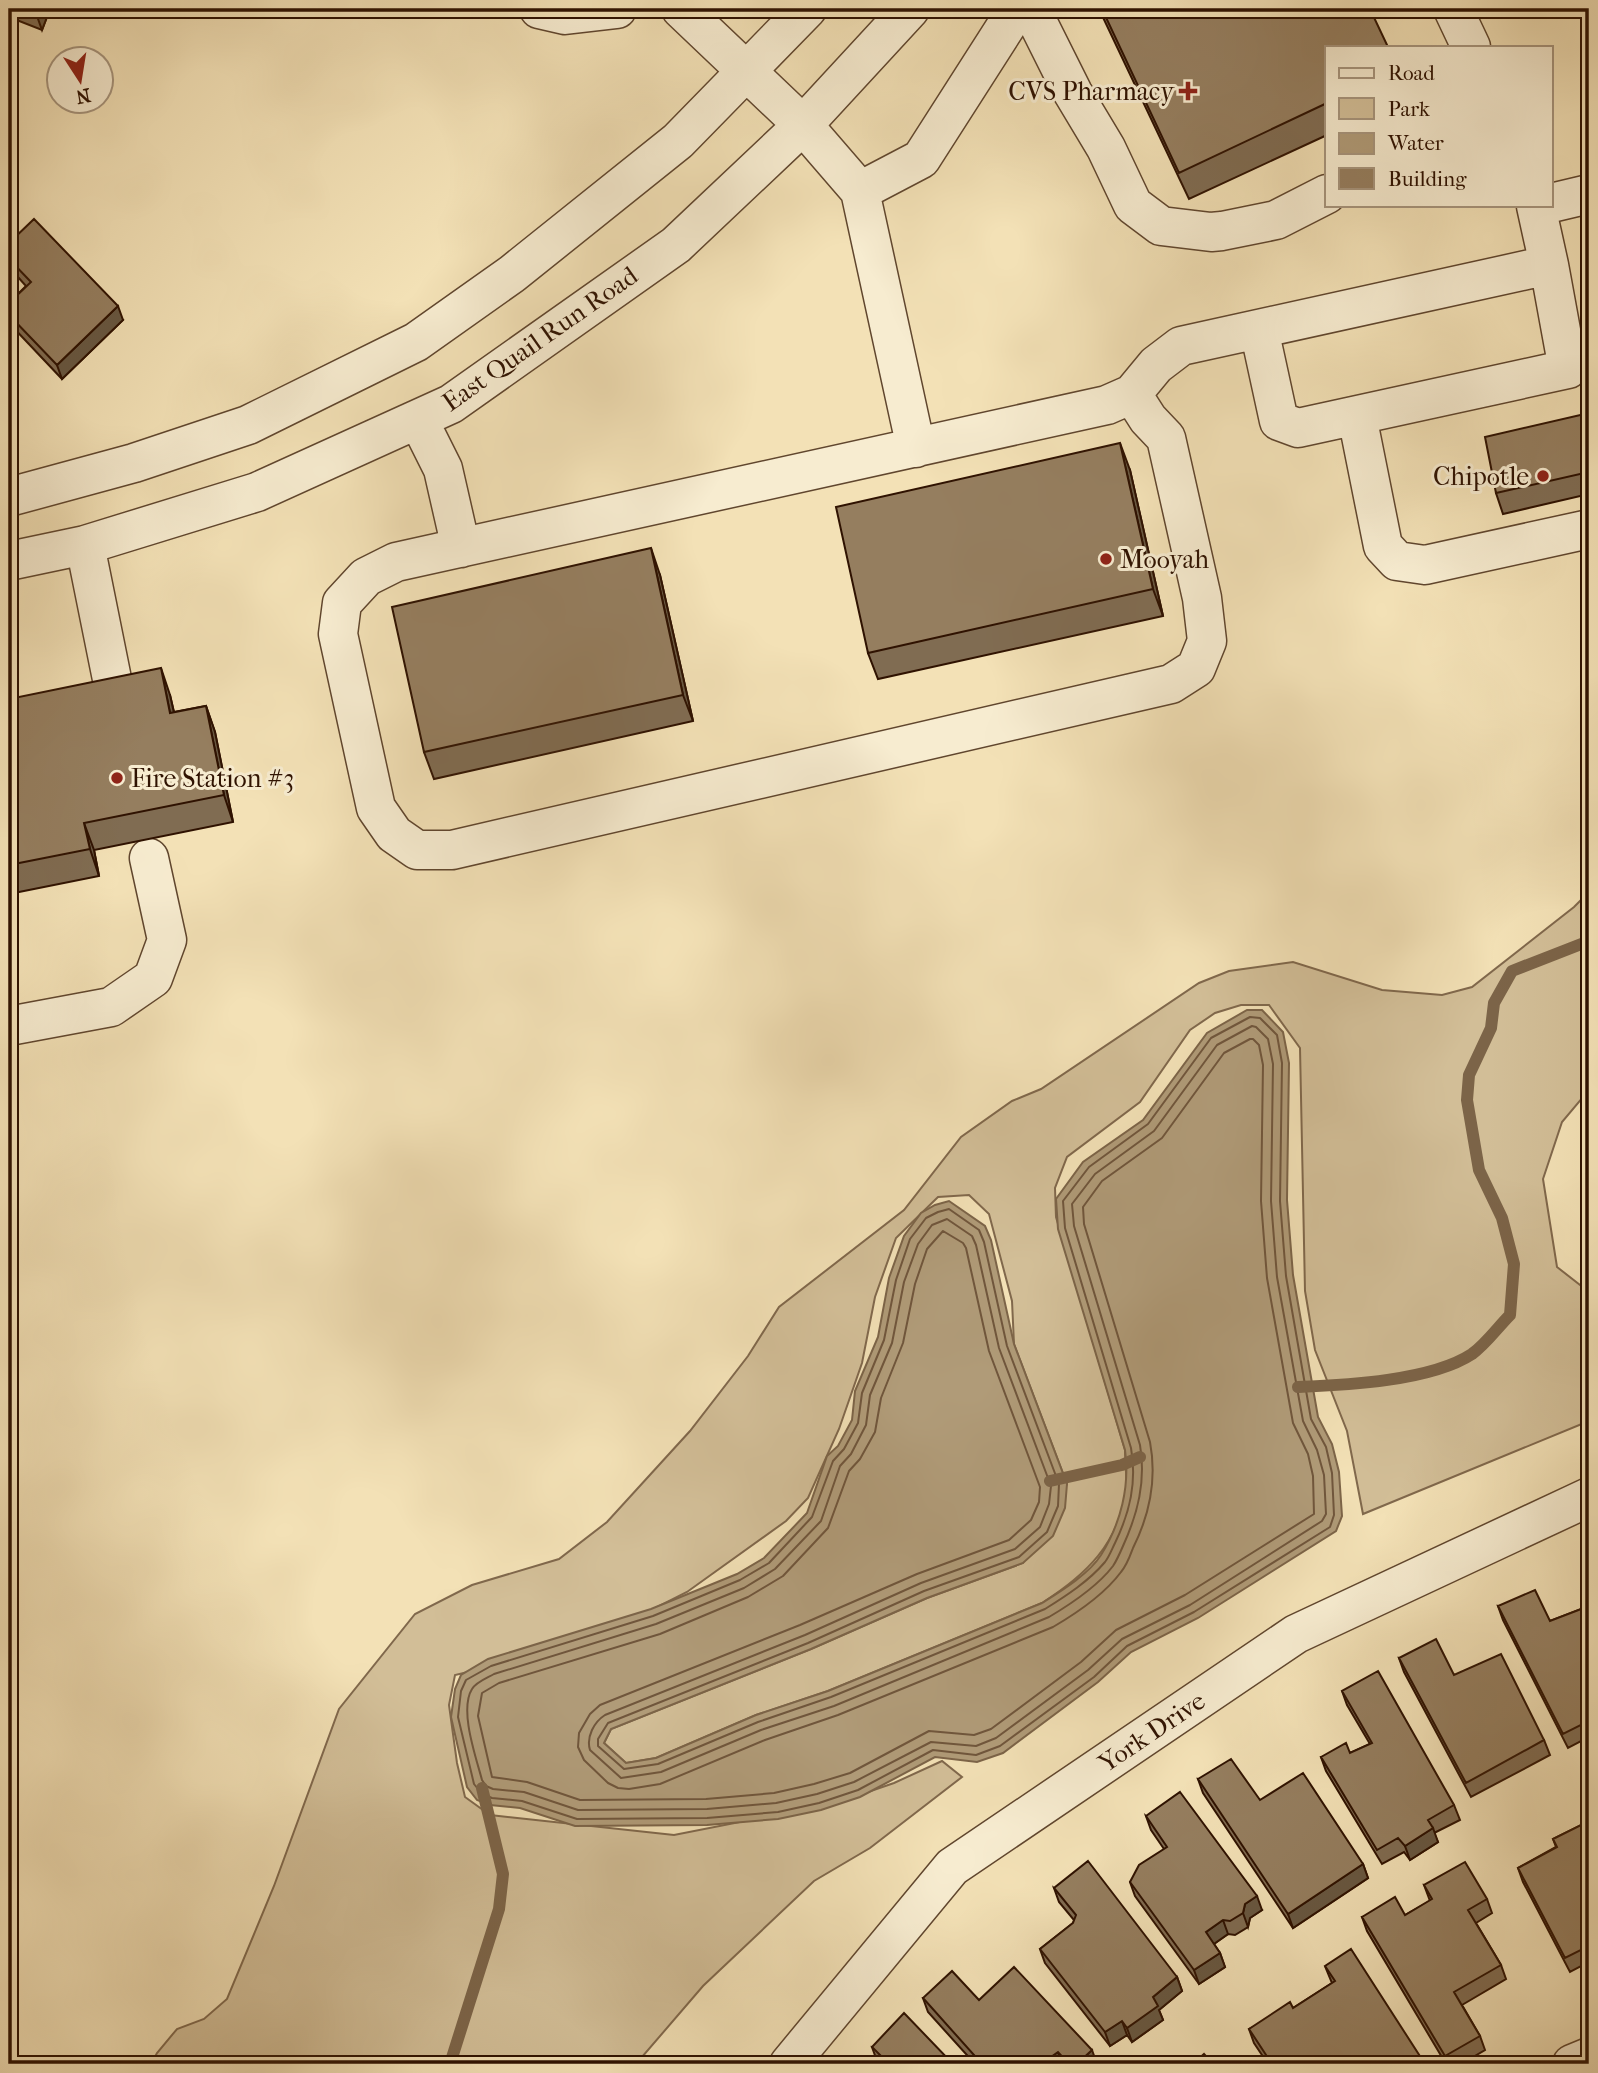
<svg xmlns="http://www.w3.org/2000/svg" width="1598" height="2073" font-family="'IM FELL French Canon',serif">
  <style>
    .green { fill: #d2be97; stroke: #80684c; stroke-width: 2 }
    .water { fill: #b09b78; stroke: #7c6448; stroke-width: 2 }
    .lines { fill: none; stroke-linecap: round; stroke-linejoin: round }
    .shore { stroke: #70563c; stroke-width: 2 }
    .stream { stroke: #7c6448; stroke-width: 12 }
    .minor-casing { stroke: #60462e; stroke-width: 41 }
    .minor { stroke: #f7ecd0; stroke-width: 38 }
    .wall { fill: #806c52; stroke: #2f1201; stroke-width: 2 }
    .shaded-wall { fill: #685842; stroke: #2f1201; stroke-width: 2 }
    .building { fill: #957e5f; stroke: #2f1201; stroke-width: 2 }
    .poi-dot { fill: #8f2418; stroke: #f7ecd0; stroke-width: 2.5 }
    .labels { text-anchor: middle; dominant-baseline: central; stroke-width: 6; stroke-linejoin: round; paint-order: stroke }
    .poi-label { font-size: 26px; fill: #2f1201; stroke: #f7ecd0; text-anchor: end }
    .street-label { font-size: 26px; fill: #2f1201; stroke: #f7ecd0 }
  </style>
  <rect width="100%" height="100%" fill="#f3e1b6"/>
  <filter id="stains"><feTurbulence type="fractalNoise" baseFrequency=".00286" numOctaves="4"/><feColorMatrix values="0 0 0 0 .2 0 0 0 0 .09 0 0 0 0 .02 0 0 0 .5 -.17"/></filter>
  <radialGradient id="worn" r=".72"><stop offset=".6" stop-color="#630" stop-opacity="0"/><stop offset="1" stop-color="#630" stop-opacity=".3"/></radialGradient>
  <path class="green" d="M 1589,892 L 1589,1090 L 1562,1122 L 1543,1179 L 1557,1267 L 1589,1292 L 1589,1421 L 1363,1514 L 1347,1431 L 1315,1350 L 1305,1291 L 1300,1048 L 1269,1005 L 1241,1005 L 1215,1013 L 1190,1030 L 1140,1102 L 1067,1157 L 1055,1188 L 1056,1217 L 1125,1450 C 1125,1462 1127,1476 1126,1488 C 1120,1543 1086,1575 1042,1603 L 828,1691 L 756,1715 L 656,1758 L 626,1763 L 604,1743 L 611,1729 L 811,1649 L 927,1598 L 1023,1563 L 1067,1484 L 1014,1344 L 1012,1301 L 989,1214 L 969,1195 L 938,1197 L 896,1238 L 875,1297 L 862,1363 L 839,1429 L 808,1498 L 786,1521 L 687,1592 L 594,1639 L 567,1648 L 455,1675 L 449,1705 L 457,1763 L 465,1797 L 490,1815 L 674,1835 L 836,1803 L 894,1783 L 942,1761 L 962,1777 L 870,1848 L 814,1881 L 703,1986 L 636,2064 L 151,2064 L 157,2053 L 177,2029 L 204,2019 L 227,1999 L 274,1886 L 339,1709 L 415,1614 L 472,1585 L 559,1559 L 607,1522 L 690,1431 L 748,1356 L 779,1307 L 904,1210 L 961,1137 L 1012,1101 L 1041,1089 L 1199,983 L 1229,971 L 1293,962 L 1382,990 L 1442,995 L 1472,987 L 1574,907 Z"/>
  <path class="water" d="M 1247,1010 L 1262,1010 L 1283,1032 L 1289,1063 L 1287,1200 L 1293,1275 L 1318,1417 L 1332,1444 L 1339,1472 L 1342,1516 L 1336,1531 L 1198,1618 L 1131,1652 L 1098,1682 L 1003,1753 L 977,1762 L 935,1757 L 860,1797 L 821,1810 L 778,1819 L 707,1825 L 575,1826 L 520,1808 L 490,1805 L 477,1800 L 467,1787 L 451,1717 L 455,1689 L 461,1675 L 488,1659 L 651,1609 L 737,1574 L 764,1558 L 807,1513 L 827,1456 L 838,1446 L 852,1420 L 855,1391 L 878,1337 L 889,1278 L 904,1236 L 921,1213 L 935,1205 L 949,1201 L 985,1226 L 991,1240 L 1014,1344 L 1067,1484 L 1065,1508 L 1053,1536 L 1023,1563 L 927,1598 L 811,1649 L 611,1729 L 604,1743 L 626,1763 L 656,1758 L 756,1715 L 828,1691 L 1042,1603 C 1061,1591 1089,1574 1101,1555 C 1121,1523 1130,1486 1125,1450 L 1058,1229 L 1056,1199 L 1083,1162 L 1143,1120 L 1207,1033 Z"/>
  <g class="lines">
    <path class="shore" d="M 1250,1017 L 1260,1018 L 1277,1035 L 1282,1063 L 1280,1201 L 1286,1276 L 1311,1419 L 1326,1447 L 1332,1473 L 1334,1515 L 1330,1527 L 1194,1612 L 1127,1646 L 1094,1677 L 1000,1746 L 976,1755 L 933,1750 L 858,1790 L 819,1803 L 778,1812 L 707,1818 L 577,1819 L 522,1801 L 492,1798 L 482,1794 L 474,1784 L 458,1717 L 461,1691 L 466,1680 L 491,1666 L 653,1616 L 740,1580 L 769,1563 L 812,1517 L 833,1461 L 844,1449 L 858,1423 L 862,1393 L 884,1340 L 896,1280 L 910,1239 L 926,1218 L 938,1212 L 949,1209 L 979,1230 L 984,1242 L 1007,1346 L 1059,1484 L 1058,1506 L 1047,1532 L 1019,1557 L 924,1591 L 808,1643 L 608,1723 L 598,1739 L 598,1746 L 624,1769 L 658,1764 L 758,1722 L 831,1697 L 1045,1609 C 1066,1596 1089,1581 1105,1562 C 1109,1557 1112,1549 1115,1543 C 1130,1512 1137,1482 1131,1448 L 1065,1228 L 1063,1201 L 1089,1167 L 1148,1124 L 1211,1038 Z
      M 1252,1026 L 1256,1027 L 1268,1039 L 1273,1064 L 1271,1201 L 1277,1277 L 1303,1421 L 1317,1450 L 1324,1475 L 1326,1514 L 1322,1521 L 1190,1605 L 1122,1639 L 1088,1670 L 996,1738 L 976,1746 L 931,1742 L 854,1782 L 817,1794 L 776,1803 L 707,1809 L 578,1810 L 524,1792 L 493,1789 L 486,1786 L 482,1780 C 476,1757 459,1710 472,1689 C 476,1682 487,1678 494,1674 L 656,1624 L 744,1588 L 775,1569 L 821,1521 L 840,1466 L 851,1454 L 866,1425 L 870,1395 L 892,1343 L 904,1282 L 918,1244 L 932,1225 L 947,1219 L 972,1236 L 976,1245 L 999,1348 L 1051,1486 L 1049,1504 L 1040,1527 L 1015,1549 L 921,1583 L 805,1635 L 605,1715 C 594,1722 586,1737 590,1750 L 621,1778 L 661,1772 L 761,1730 L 834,1706 L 1049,1617 C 1071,1604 1097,1587 1113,1566 C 1117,1560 1120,1553 1123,1546 C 1138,1513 1146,1481 1140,1445 L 1074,1226 L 1072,1204 L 1095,1174 L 1154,1131 L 1217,1045 Z
      M 1250,1039 L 1253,1039 L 1259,1045 L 1263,1065 L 1261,1201 L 1267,1278 L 1293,1423 L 1308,1454 L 1313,1476 L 1314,1514 L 1185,1595 L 1116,1630 L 1081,1662 L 991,1729 L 974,1735 L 929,1731 L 850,1773 L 814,1784 L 774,1793 L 706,1799 L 580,1800 L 527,1782 L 492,1777 L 478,1716 L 482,1693 L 499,1683 L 660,1634 L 748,1597 L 783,1576 L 828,1528 L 849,1471 L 860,1459 L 875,1432 L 881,1398 L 903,1343 L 915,1284 L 927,1249 L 943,1231 L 963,1243 L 966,1248 L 989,1351 L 1040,1487 L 1039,1502 L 1031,1520 L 1009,1540 L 917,1574 L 800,1625 L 600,1705 L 590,1714 L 579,1733 L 578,1747 L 584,1760 L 608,1783 L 618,1788 L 629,1789 L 660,1784 L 765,1740 L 838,1715 L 1053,1627 C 1077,1613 1104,1595 1121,1572 C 1127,1565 1130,1556 1133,1548 C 1150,1514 1157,1479 1150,1442 L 1084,1224 L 1083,1207 L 1102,1181 L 1162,1138 L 1224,1053 Z"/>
    <path class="stream" d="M 1298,1387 C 1346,1385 1431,1381 1472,1354 C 1486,1344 1498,1327 1510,1315 L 1514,1264 L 1502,1218 L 1479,1170 L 1467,1100 L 1469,1075 L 1491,1028 L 1494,1003 L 1512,971 L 1589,941
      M 1050,1481 L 1122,1465 L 1140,1457
      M 450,2064 L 499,1909 L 503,1874 L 482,1788"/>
    <defs>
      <path id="minor" d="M 539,9 L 565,15 L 617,9
        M 681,9 L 803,125 L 860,191 L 921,159 L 1017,9
        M 1031,9 L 1073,93 L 1106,148 L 1133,205 L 1161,226 L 1211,232 L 1222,231 L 1276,220 L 1327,194
        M 1453,9 L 1471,47
        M 860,191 L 916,448
        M 1551,203 L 1589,194
        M 1259,329 L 1279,421 L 1298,428 L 1568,369 L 1549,265
        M 1132,394 L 1148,419 L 1166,438 L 1202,598 L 1207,641 L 1196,668 L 1171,684 L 452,850 L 417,850 L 394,834 L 376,808 L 338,634 L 342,603 L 366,577 L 396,562 L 1107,405 L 1132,394 L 1156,365 L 1181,346 L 1549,265 L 1536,206
        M 1357,416 L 1383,546 L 1397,561 L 1425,565 L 1589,529
        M 418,419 L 443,469 L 461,548
        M 9,497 L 134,463 L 248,425 L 416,342 L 512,274 L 678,141 L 807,9
        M 85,545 L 116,699
        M 9,561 L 85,545 L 257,492 L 451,404 L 676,245 L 803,125 L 910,9
        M 9,1026 L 111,1007 L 153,978 L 167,940 L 149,858
        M 789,2064 L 952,1867 L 1296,1634 L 1589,1497
        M 1572,2064 L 1589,2057"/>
    </defs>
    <use href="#minor" class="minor-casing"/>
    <use href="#minor" class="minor"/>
  </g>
  <path class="wall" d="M 9,9 L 50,9 L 42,30 L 9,17 Z
    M 1099,9 L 1370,9 L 1327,47 L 1327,135 L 1189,199 Z
    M 9,243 L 123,320 L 62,379 L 9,323 L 9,303 L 26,286 L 9,267 Z
    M 1589,413 L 1589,494 L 1503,514 L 1496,493 Z
    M 1130,470 L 1163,616 L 878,679 L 868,653 Z
    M 660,575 L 693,721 L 434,779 L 424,752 Z
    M 170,695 L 174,712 L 206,706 L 215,732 L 233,822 L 94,850 L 99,876 L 9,894 L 9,699 Z
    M 1498,1606 L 1550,1621 L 1589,1606 L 1589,1737 L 1568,1748 L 1503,1620 Z
    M 1399,1658 L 1454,1675 L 1544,1740 L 1550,1755 L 1471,1797 L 1404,1672 Z
    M 1342,1691 L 1454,1805 L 1460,1820 L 1434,1833 L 1438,1842 L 1410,1860 L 1404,1852 L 1382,1864 L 1326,1771 L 1321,1757 L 1350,1753 L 1370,1744 L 1347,1705 Z
    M 1198,1779 L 1260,1800 L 1363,1864 L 1368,1878 L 1293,1928 L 1203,1793 Z
    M 1146,1816 L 1262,1910 L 1250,1918 L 1248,1927 L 1235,1935 L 1228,1934 L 1214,1944 L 1220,1953 L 1225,1967 L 1199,1984 L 1135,1896 L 1130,1882 L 1164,1849 L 1151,1830 Z
    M 1589,1821 L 1589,1962 L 1570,1972 L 1523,1882 L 1518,1868 L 1556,1847 L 1553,1839 Z
    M 1424,1885 L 1487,1899 L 1492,1913 L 1476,1923 L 1501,1965 L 1506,1979 L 1462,2005 L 1480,2036 L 1485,2050 L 1461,2064 L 1446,2064 L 1367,1931 L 1362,1917 L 1405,1915 L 1430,1901 Z
    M 1054,1888 L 1177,1977 L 1182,1991 L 1159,2010 L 1163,2020 L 1132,2042 L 1127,2035 L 1110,2046 L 1045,1963 L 1040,1949 L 1073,1923 L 1074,1920 L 1059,1902 Z
    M 1325,1966 L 1425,2064 L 1268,2064 L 1254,2043 L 1249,2029 L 1293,2008 L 1332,1983 Z
    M 923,1998 L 979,2000 L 1097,2064 L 975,2064 L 928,2012 Z
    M 872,2047 L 953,2064 L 880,2064 L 877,2061 Z"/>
  <path class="shaded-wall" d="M 39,9 L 50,9 L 42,30 L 37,16 Z
    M 118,306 L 123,320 L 62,379 L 57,365 Z
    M 1120,443 L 1130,470 L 1163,616 L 1153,589 Z
    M 651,548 L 660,575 L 693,721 L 683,695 Z
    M 161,668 L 170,695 L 180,740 L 170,713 Z
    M 206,706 L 215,732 L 233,822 L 224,795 Z
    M 84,823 L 94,850 L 99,876 L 90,849 Z
    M 1433,1828 L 1438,1842 L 1410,1860 L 1405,1846 Z
    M 1363,1864 L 1368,1878 L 1293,1928 L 1288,1914 Z
    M 1257,1896 L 1262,1910 L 1250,1918 L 1248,1927 L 1243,1913 L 1245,1904 Z
    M 1223,1920 L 1228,1934 L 1211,1946 L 1206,1932 Z
    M 1220,1953 L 1225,1967 L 1199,1984 L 1194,1970 Z
    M 1177,1977 L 1182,1991 L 1159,2010 L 1163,2020 L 1132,2042 L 1127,2028 L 1153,1997 Z
    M 1122,2021 L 1127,2035 L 1110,2046 L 1105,2032 Z
    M 1092,2050 L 1097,2064 L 1077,2064 Z
    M 1058,2052 L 1062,2064 L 1041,2064 Z"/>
  <path class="building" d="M 18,9 L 39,9 L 37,16 Z
    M 1102,9 L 1370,9 L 1388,47 L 1327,47 L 1327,103 L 1179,173 Z
    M 34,219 L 118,306 L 57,365 L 9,315 L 9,303 L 31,282 L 9,259 L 9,243 Z
    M 1589,413 L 1589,472 L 1496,493 L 1485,437 Z
    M 1120,443 L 1153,589 L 868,653 L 836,507 Z
    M 651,548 L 683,695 L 424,752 L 392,607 Z
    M 161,668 L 170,713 L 206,706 L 224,795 L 84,823 L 90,849 L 9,865 L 9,699 Z
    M 1535,1590 L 1550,1621 L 1589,1606 L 1589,1721 L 1563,1734 L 1498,1606 Z
    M 1436,1639 L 1454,1675 L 1501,1654 L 1544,1740 L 1466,1783 L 1399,1658 Z
    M 1378,1671 L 1454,1805 L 1428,1820 L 1433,1828 L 1405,1846 L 1398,1838 L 1377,1850 L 1321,1757 L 1346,1743 L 1350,1753 L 1372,1743 L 1342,1691 Z
    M 1231,1759 L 1260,1800 L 1303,1773 L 1363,1864 L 1288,1914 L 1198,1779 Z
    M 1180,1792 L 1257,1896 L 1245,1904 L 1243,1913 L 1230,1921 L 1223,1920 L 1206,1932 L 1220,1953 L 1194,1970 L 1130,1882 L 1139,1865 L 1167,1847 L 1146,1816 Z
    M 1589,1821 L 1589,1946 L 1565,1958 L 1518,1868 L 1557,1847 L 1553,1839 Z
    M 1088,1861 L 1177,1977 L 1153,1997 L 1158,2006 L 1127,2028 L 1122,2021 L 1105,2032 L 1040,1949 L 1073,1923 L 1076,1915 L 1054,1888 Z
    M 1465,1862 L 1487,1899 L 1468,1910 L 1501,1965 L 1454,1992 L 1480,2036 L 1445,2056 L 1362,1917 L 1395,1897 L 1405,1915 L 1432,1899 L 1424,1885 Z
    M 1351,1949 L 1425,2064 L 1272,2064 L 1249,2029 L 1290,2002 L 1293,2008 L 1335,1981 L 1325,1966 Z
    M 1014,1967 L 1092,2050 L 1077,2064 L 1069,2064 L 1058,2052 L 1041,2064 L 982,2064 L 923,1998 L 952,1971 L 979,2000 Z
    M 904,2013 L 953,2064 L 889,2064 L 872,2047 Z
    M 1204,2054 L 1213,2064 L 1193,2064 Z"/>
  <g class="poi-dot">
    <path d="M1184.5 80.5h7v7h7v7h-7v7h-7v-7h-7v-7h7z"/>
    <circle cx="1543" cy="476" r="7"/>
    <circle cx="1106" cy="559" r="7"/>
    <circle cx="117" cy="778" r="7"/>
  </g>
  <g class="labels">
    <g class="poi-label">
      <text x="1174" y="91">CVS Pharmacy</text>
      <text x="1529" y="476">Chipotle</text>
      <text x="1120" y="559" text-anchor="start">Mooyah</text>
      <text x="131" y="778" text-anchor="start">Fire Station #3</text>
    </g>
    <g class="street-label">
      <text transform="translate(540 339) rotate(-35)">East Quail Run Road</text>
      <text transform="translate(1152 1732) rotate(-34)">York Drive</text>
    </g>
  </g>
  <rect width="1598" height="2073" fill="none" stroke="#f3e1b6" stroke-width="35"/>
  <rect x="10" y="10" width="1577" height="2052" fill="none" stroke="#2f1201" stroke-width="3.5"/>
  <rect x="18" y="18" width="1563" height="2038" fill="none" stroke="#2f1201" stroke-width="2"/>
  <rect x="1325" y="46" width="228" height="161" fill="#f7ecd0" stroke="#a7957d" stroke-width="2"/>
  <rect x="1339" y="68" width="35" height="10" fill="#f7ecd0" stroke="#a7957d" stroke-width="2"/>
  <text x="1388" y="80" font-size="21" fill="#2f1201">Road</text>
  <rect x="1339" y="98" width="35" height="21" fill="#d2be97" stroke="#a7957d" stroke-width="2"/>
  <text x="1388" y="116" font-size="21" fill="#2f1201">Park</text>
  <rect x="1339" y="133" width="35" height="21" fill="#b09b78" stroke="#a7957d" stroke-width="2"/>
  <text x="1388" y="150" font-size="21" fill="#2f1201">Water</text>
  <rect x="1339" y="168" width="35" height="21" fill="#957e5f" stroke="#a7957d" stroke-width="2"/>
  <text x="1388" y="186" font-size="21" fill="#2f1201">Building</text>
  <g transform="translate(80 80) rotate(168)"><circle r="33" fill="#f7ecd0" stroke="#a7957d" stroke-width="2"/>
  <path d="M0-5L12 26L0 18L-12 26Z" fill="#8f2418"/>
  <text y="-10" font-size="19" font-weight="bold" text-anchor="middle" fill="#2f1201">N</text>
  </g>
  <rect width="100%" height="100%" filter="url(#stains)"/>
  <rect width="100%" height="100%" fill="url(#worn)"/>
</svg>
